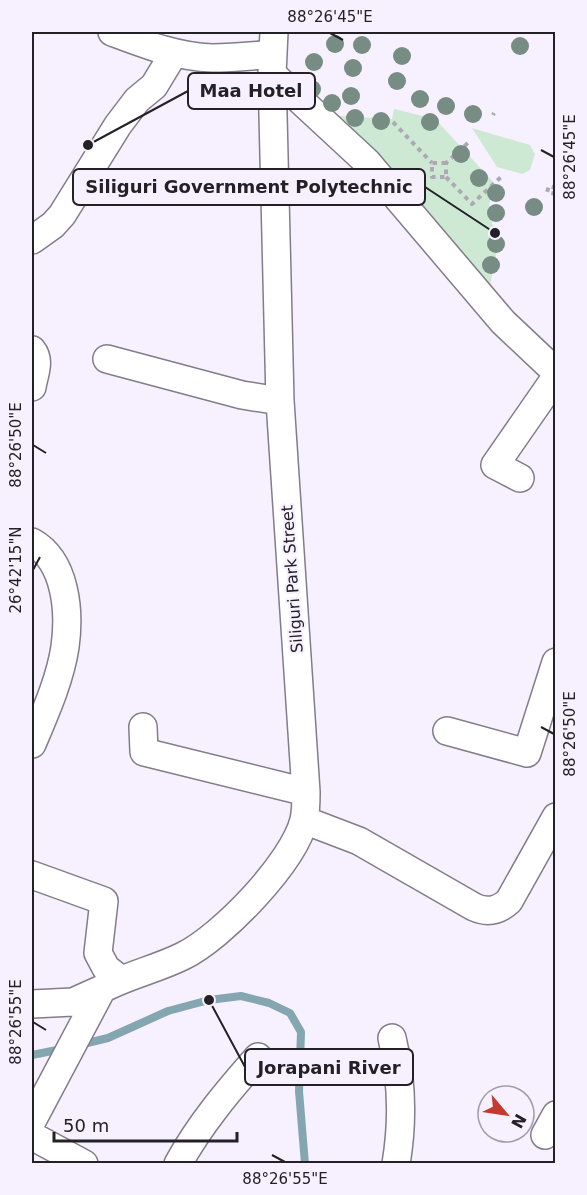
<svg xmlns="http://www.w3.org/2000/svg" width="587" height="1195" font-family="'DejaVu Sans',sans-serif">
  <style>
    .green { fill: #cde9d3 }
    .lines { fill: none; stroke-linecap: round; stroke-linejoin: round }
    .stream { stroke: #84a6b1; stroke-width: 8 }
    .minor-casing { stroke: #827c8b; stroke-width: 30 }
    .path { stroke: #ada8b3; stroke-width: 4; stroke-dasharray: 4.5 4.5; stroke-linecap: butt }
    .minor { stroke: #fff; stroke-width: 27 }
    .tree { fill: #778c83 }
    .ticks { fill: none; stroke: #232026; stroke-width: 2 }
    .labels { text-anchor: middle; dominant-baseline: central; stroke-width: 4.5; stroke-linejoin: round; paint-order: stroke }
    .street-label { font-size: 16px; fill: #232026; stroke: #f7f1ff }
    .leader { fill: none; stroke: #232026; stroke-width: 2 }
    .callout-dot { fill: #232026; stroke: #f7f1ff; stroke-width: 2 }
    .callout { fill: #f7f1ff; stroke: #232026; stroke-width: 2 }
    .callout-label { font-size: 18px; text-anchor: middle; font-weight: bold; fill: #232026 }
    .neatline { fill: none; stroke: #232026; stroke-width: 2 }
    .ticks-label { font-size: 15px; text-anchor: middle; fill: #232026 }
  </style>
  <rect width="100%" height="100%" fill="#f7f1ff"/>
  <path class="green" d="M 394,109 L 427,117 L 438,122 L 497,186 C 485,204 487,220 500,236 L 488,295 L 329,115 L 392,119 Z
    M 472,128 L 530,145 L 535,154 L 530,170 L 522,174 L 497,167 Z"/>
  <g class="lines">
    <path class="stream" d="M 79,1045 L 108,1038 L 168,1011 L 209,1000 L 241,996 L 269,1003 L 290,1013 L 301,1032 L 299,1091 L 305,1164
      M 32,1055 L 62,1049"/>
    <defs>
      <path id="minor" d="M 112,32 C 144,44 177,57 212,58 C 232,58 253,56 273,54
        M 272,74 L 367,162 L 503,322 L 556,372
        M 32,240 L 53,225 L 62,215 L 118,125 L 137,100 L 154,86 L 174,53
        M 32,350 C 41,361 34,374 32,387
        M 107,359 L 242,395 L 280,401
        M 520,478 L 495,465 L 556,377
        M 32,542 C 66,561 70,611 65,647 C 60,680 45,713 32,744
        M 143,727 L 144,752 L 306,792
        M 447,731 L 527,753 L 556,662
        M 304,820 L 359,841 L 474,907 C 487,913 498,911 509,901 L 556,817
        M 32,875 L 104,901 L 98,953 L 106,968 L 120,979
        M 32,1004 L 73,1002 L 102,989
        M 392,1038 C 402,1079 403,1122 396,1164
        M 32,1121 L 102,989 C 128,975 157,969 183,956 C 222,937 294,862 304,820 C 306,811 306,801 306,792 L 280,401 L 272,74 L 274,32
        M 545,1135 L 556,1115
        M 32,1136 L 84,1164
        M 178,1164 C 200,1124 228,1091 258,1057"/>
    </defs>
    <use href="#minor" class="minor-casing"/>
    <path class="path" d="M 493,115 L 494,113
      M 393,122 L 432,163
      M 446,163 L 432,163 L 432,177 L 446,177 L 446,163 L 470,141
      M 446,177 L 472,204 L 501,177
      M 556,188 L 549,186 L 547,192 L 556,194"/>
    <use href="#minor" class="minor"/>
  </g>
  <g class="tree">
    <circle cx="335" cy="44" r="9"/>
    <circle cx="362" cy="45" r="9"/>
    <circle cx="520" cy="46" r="9"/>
    <circle cx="402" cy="56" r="9"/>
    <circle cx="314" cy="62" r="9"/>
    <circle cx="353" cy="68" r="9"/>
    <circle cx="397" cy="81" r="9"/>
    <circle cx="312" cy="89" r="9"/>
    <circle cx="351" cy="96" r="9"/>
    <circle cx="420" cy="99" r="9"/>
    <circle cx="332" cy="103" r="9"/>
    <circle cx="446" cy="106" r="9"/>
    <circle cx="473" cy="114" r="9"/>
    <circle cx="355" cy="118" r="9"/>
    <circle cx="381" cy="121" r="9"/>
    <circle cx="430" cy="122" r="9"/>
    <circle cx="461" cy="154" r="9"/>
    <circle cx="479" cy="178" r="9"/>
    <circle cx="496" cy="193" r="9"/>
    <circle cx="534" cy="207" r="9"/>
    <circle cx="496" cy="213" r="9"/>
    <circle cx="496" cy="244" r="9"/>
    <circle cx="491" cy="265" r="9"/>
  </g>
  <path class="ticks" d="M 330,33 L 343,40M 541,150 L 554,157M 33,445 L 46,453M 33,570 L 40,557M 541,727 L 554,734M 33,1022 L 46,1030M 272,1155 L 285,1162"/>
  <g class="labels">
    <g class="street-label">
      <text transform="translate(292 579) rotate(-94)">Siliguri Park Street</text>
    </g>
  </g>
  <path class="leader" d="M88 145L188 91M495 233L425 187M209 1000L245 1067"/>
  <g class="callout-dot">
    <circle cx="88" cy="145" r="6"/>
    <circle cx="495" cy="233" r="6"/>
    <circle cx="209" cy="1000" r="6"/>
  </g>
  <g class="callout">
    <rect x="188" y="73" width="127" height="36" rx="6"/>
    <rect x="73" y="169" width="352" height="36" rx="6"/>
    <rect x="245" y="1049" width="168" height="36" rx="6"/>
  </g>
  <g class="callout-label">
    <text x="251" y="97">Maa Hotel</text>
    <text x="249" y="193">Siliguri Government Polytechnic</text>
    <text x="329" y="1074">Jorapani River</text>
  </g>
  <rect width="587" height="1195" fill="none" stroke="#f7f1ff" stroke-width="66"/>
  <g transform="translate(506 1114) rotate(119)"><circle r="28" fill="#f7f1ff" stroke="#a29da8" stroke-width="1.5"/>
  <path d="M0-4.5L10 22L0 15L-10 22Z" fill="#c6392f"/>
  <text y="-9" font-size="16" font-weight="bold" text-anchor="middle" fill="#232026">N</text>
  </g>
  <path d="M54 1132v9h183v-9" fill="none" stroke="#232026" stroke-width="3"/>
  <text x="63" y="1132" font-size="18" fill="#232026" stroke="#f7f1ff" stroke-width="4.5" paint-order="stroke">50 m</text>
  <rect x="33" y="33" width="521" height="1129" class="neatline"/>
  <g class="ticks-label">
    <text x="330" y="22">88°26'45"E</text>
    <text transform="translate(570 157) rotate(-90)" y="5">88°26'45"E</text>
    <text transform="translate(16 445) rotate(-90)" y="5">88°26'50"E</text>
    <text transform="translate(16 570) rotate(-90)" y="5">26°42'15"N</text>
    <text transform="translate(570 734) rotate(-90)" y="5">88°26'50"E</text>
    <text transform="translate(16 1022) rotate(-90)" y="5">88°26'55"E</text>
    <text x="285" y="1184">88°26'55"E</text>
  </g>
</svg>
